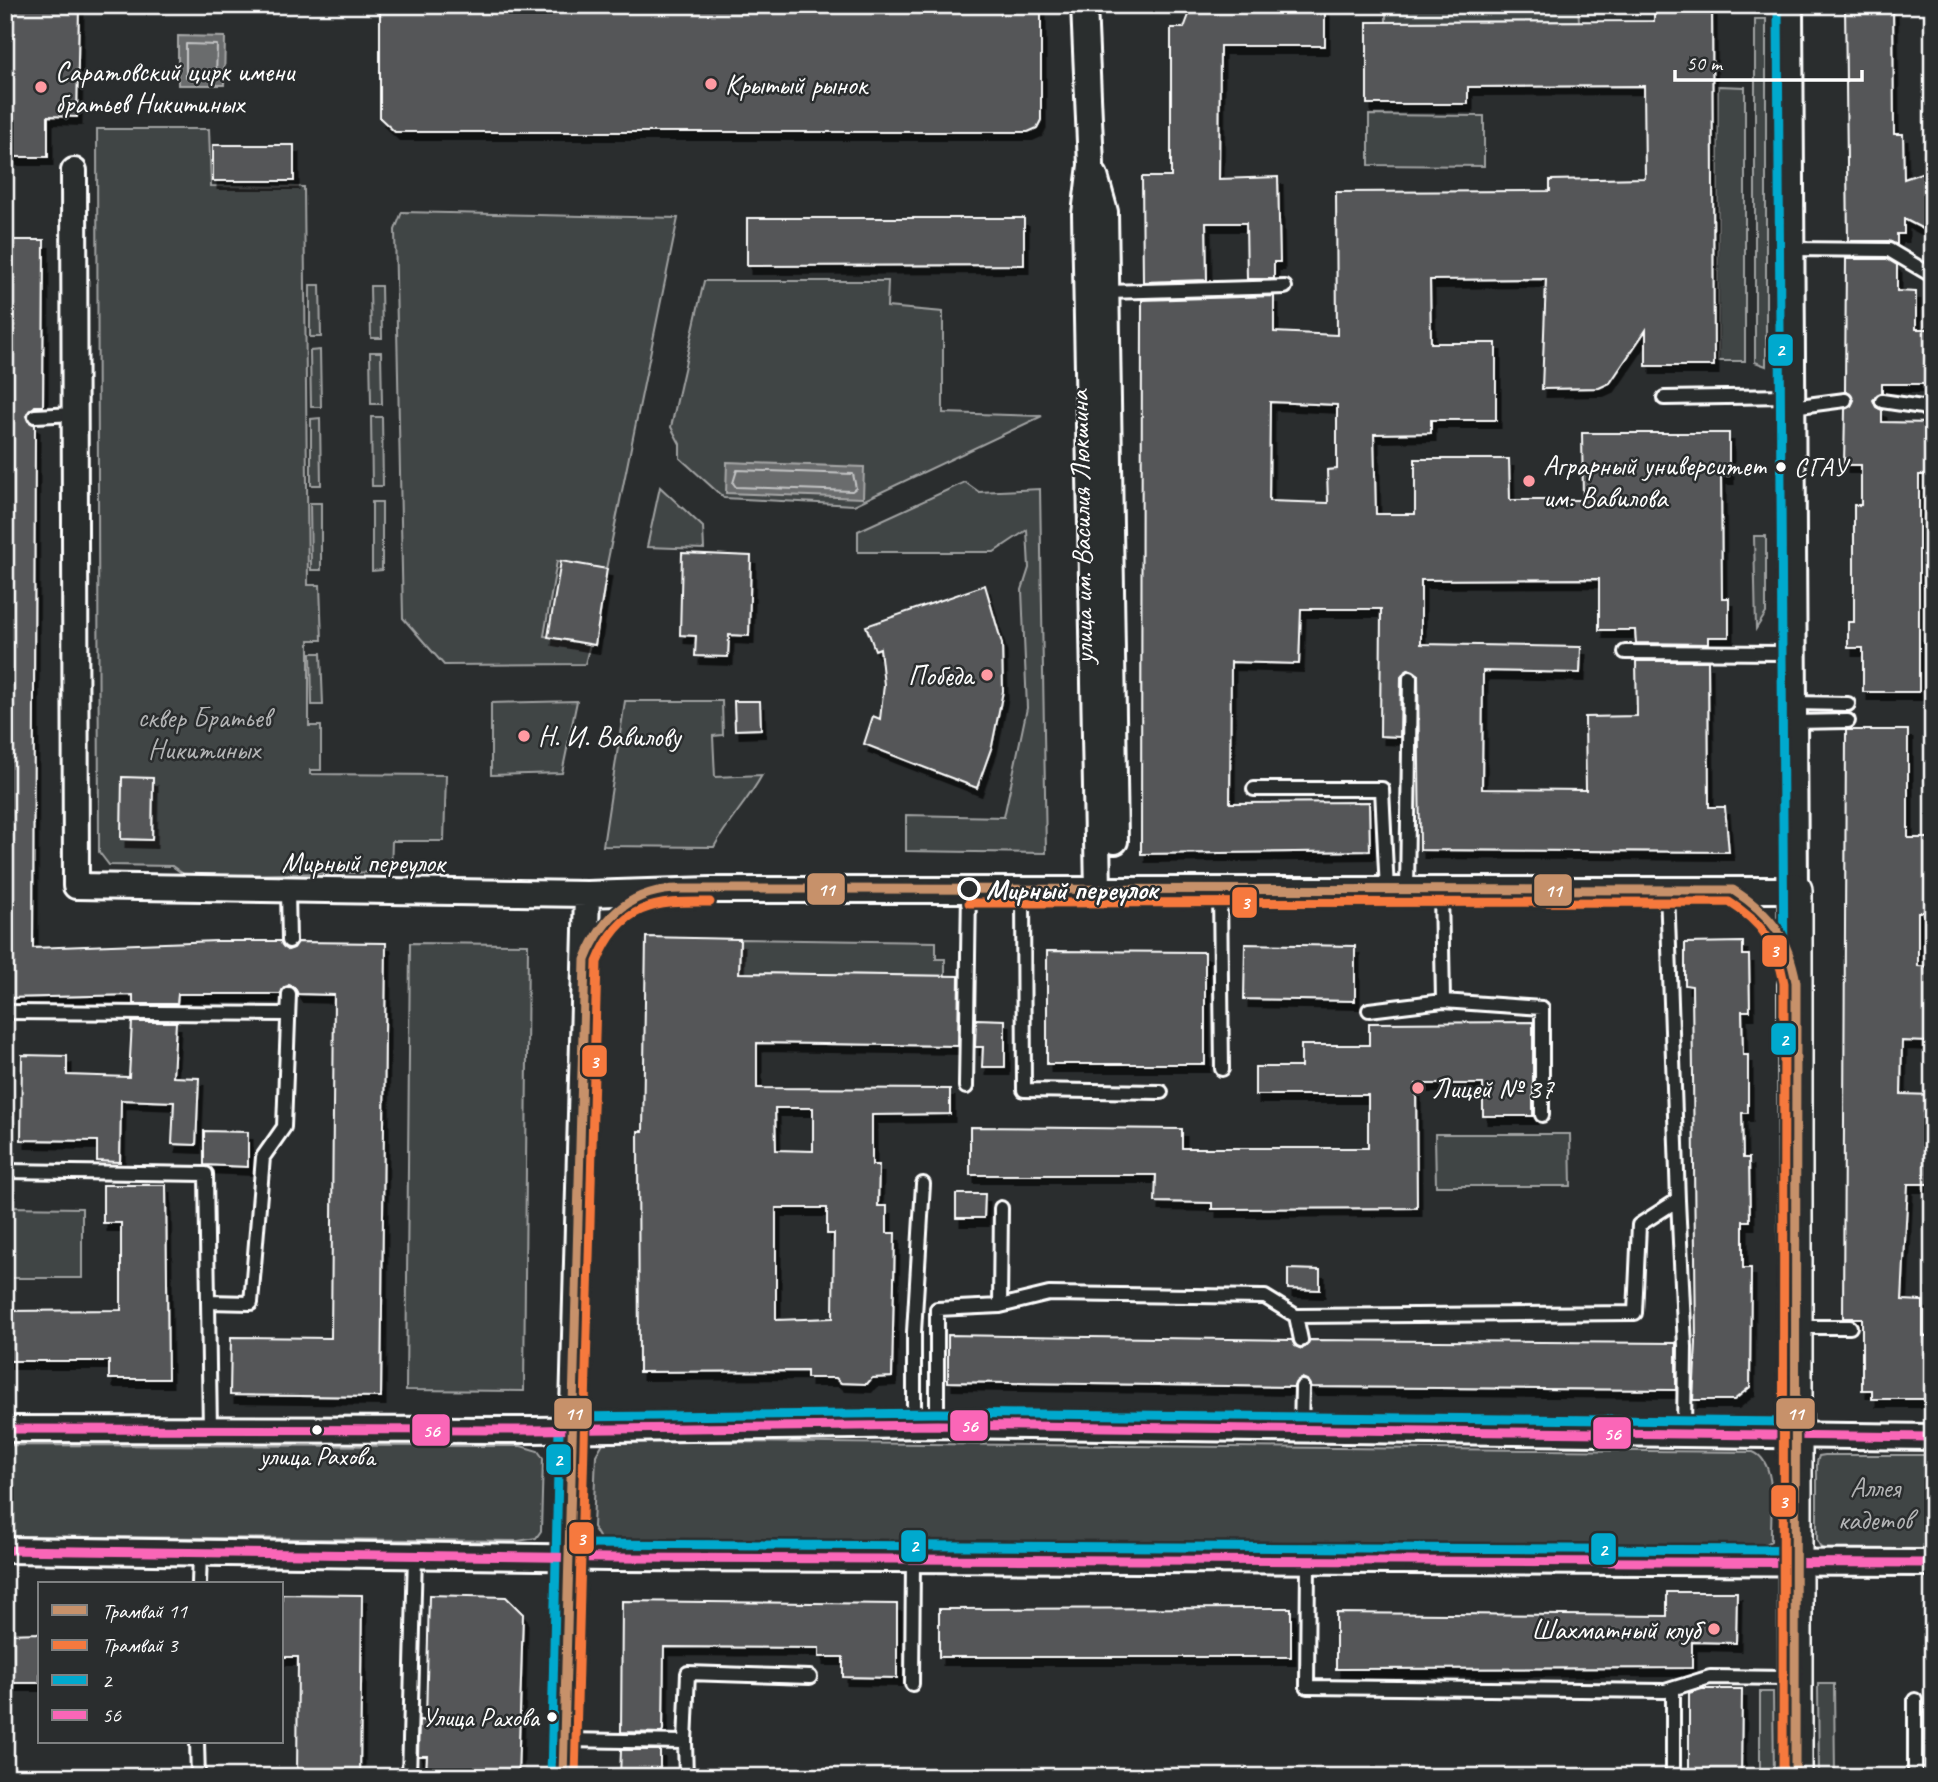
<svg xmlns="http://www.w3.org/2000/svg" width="1938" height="1782" font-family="Caveat,sans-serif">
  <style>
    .green { fill: #414445; stroke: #a0a2a2; stroke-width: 2 }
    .water { fill: #6a6c6d; stroke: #a6a7a7; stroke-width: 2 }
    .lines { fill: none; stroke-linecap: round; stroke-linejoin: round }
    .shore { stroke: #c3c4c5; stroke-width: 2 }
    .building { fill: #555758; stroke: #fff; stroke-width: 2; fill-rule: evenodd; filter: url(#shadow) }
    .lane-casing { stroke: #fff; stroke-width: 18 }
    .street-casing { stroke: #fff; stroke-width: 30 }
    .secondary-casing { stroke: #fff; stroke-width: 38 }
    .lane { stroke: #2a2d2e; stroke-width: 12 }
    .street { stroke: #2a2d2e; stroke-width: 24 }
    .secondary { stroke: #2a2d2e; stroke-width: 33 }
    .bus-1-casing { stroke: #2a2d2e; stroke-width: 14 }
    .bus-2-casing { stroke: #2a2d2e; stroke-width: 14 }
    .bus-1 { stroke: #00a9ce; stroke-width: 9 }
    .bus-2 { stroke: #fa66b7; stroke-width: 9 }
    .tram-1-casing { stroke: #2a2d2e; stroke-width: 14 }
    .tram-2-casing { stroke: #2a2d2e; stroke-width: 14 }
    .tram-1 { stroke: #c7916a; stroke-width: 9 }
    .tram-2 { stroke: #f6793e; stroke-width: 9 }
    .poi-dot { fill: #ff9aa2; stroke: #2a2d2e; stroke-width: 2.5 }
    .bus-dot { fill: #fff; stroke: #2a2d2e; stroke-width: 2.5 }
    .stop-dot { fill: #2a2d2e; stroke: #fff; stroke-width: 3.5 }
    .labels { text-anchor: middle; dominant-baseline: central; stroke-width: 5; stroke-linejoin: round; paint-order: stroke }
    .bus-label { font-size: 26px; fill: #fff; stroke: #2a2d2e; text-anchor: start }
    .poi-label { font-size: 28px; fill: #fff; stroke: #2a2d2e; text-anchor: start }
    .street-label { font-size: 28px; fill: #fff; stroke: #2a2d2e }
    .park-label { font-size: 28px; fill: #b3b4b5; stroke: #2a2d2e }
    .stop-label { font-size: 28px; font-weight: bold; fill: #fff; stroke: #2a2d2e; text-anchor: start }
    .line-badge { stroke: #2a2d2e; stroke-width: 2.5 }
    .badge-label { font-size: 19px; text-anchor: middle; font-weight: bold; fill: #fff }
  </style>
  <defs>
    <filter id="shadow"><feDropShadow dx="4.5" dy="8" stdDeviation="0" flood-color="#0009"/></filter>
  </defs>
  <rect width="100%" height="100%" fill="#2a2d2e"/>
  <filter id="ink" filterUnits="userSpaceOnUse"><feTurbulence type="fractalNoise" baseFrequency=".0143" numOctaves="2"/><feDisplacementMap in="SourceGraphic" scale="14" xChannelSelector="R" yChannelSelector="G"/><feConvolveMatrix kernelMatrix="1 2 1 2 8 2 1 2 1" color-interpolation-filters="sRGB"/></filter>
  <g filter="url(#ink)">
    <path class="green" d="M 1386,5 L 1578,5 L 1579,21 L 1386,22 Z
      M 1755,19 L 1766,19 L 1766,366 L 1755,362 Z
      M 1718,86 L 1745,87 L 1745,361 L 1718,361 Z
      M 1369,115 L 1484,116 L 1484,166 L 1369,165 Z
      M 97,129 L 209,129 L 211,186 L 304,187 L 308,585 L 320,585 L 322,640 L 309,640 L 309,726 L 321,726 L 321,770 L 310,770 L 310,774 L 446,775 L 444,841 L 392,841 L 391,872 L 186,876 L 172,866 L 109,865 L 99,852 Z
      M 402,212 L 678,218 L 606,569 L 557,561 L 544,636 L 590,644 L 585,664 L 444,665 L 403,618 L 395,230 Z
      M 704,281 L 888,281 L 887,307 L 943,312 L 943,413 L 1042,416 L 854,505 L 724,498 L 680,458 L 680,444 L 671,427 Z
      M 310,285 L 320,285 L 321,337 L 310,337 Z
      M 370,286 L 381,286 L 382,338 L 371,338 Z
      M 320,350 L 321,407 L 311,407 L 310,351 Z
      M 370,352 L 381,352 L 382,404 L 371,404 Z
      M 371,417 L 382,417 L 383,486 L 372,486 Z
      M 320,418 L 321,485 L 311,485 L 311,419 Z
      M 965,482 L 979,492 L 1040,489 L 1046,853 L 906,851 L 906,815 L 1004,817 L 1027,708 L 1022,590 L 1029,568 L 1027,530 L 994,552 L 858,552 L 858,531 Z
      M 660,487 L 703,527 L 704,549 L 647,547 Z
      M 372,502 L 382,502 L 382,570 L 372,571 Z
      M 310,503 L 321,503 L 321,570 L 311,570 Z
      M 1754,536 L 1766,536 L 1766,613 L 1756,629 Z
      M 311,653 L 321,653 L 323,705 L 312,705 Z
      M 577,701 L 562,773 L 491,775 L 491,703 Z
      M 625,701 L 722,701 L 723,735 L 713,736 L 715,777 L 762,775 C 748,801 728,821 714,847 L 603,846 Z
      M 740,939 L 936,942 L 936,959 L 945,959 L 945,976 L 739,973 Z
      M 410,943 L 528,944 L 524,1391 L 406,1390 Z
      M 1435,1134 L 1570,1134 L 1571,1186 L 1436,1186 Z
      M 5,1207 L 82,1208 L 82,1278 L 5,1278 Z
      M 619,1441 L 1753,1452 C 1779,1462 1770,1516 1771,1541 L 1756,1550 L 1747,1550 L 623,1547 L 602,1542 L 593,1527 L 596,1455 L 603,1443 Z
      M 5,1445 L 521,1446 L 538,1451 L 543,1458 L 541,1531 L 536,1538 L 518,1541 L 5,1536 Z
      M 1825,1455 L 1933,1455 L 1933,1551 L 1829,1551 L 1821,1548 L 1817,1540 L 1817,1462 L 1819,1456 Z
      M 1818,1684 L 1834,1684 L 1835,1777 L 1819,1777 Z
      M 1760,1692 L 1773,1692 L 1774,1777 L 1760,1777 Z"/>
    <path class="water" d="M 178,36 L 225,37 L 224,85 L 178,85 Z
      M 727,462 L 864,467 L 863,498 L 726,493 Z"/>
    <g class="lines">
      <path class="shore" d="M 186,44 L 217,45 L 216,77 L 186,77 Z
        M 737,470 L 853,474 L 856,488 L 852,491 L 736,487 L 733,483 Z"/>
    </g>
    <path class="building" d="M 5,5 L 79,5 L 77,117 L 48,116 L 48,157 L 5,157 Z
      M 380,5 L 1041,5 L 1041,120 L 1037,128 L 1028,132 L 395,132 L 380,118 Z
      M 1197,5 L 1325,5 L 1325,46 L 1220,46 L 1219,179 L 1278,177 L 1280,262 L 1274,262 L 1274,279 L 1247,279 L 1246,223 L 1206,223 L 1207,280 L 1143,282 L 1142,177 L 1171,177 L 1171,28 L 1184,28 L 1190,12 Z
      M 1654,5 L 1712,5 L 1714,366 L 1646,366 L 1646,330 L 1610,383 L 1599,388 L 1542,389 L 1546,279 L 1430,280 L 1431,343 L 1496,343 L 1496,420 L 1431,420 L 1431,433 L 1374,434 L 1376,514 L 1415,514 L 1415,459 L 1509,459 L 1510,500 L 1583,500 L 1582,433 L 1729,433 L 1729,476 L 1721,476 L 1722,598 L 1729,598 L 1729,637 L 1708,637 L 1708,644 L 1636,643 L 1635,630 L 1599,630 L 1599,579 L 1421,580 L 1421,644 L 1581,647 L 1580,673 L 1483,671 L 1482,789 L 1586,790 L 1585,717 L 1637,716 L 1636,661 L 1708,661 L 1709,807 L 1725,807 L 1729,852 L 1420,850 L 1418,674 L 1409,669 L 1401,677 L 1400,737 L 1380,736 L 1381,609 L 1301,609 L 1299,664 L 1231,662 L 1230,803 L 1369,802 L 1370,851 L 1141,854 L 1142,300 L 1274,296 L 1274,332 L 1337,335 L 1336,192 L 1550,191 L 1550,180 L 1645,178 L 1644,86 L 1468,87 L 1468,104 L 1367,104 L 1367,22 L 1654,21 ZM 1270,402 L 1337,405 L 1337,469 L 1327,470 L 1328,503 L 1269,501 Z
      M 1845,5 L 1893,5 L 1894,134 L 1903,134 L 1904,179 L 1933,169 L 1933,234 L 1904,219 L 1904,234 L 1897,234 L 1897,245 L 1889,241 L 1848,241 Z
      M 213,145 L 294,145 L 294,181 L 213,181 Z
      M 747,218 L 1024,218 L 1024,265 L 747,266 Z
      M 5,240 L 44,240 L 43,406 L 35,406 L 26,416 L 28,421 L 35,425 L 33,948 L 217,941 L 280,941 L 288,950 L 294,948 L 298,942 L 386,943 L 381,1397 L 230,1395 L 231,1337 L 331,1338 L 334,995 L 298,994 L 294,987 L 289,985 L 280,994 L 178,994 L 177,1004 L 133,1004 L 133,995 L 5,998 Z
      M 1846,259 L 1887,259 L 1897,265 L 1897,291 L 1916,292 L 1916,329 L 1930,329 L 1930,342 L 1933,342 L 1933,384 L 1882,384 L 1882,392 L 1873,400 L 1876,407 L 1882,410 L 1882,422 L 1933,423 L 1933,475 L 1919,475 L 1919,692 L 1863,692 L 1863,648 L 1848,648 L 1848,622 L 1854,622 L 1854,505 L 1861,505 L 1861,465 L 1844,465 L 1845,409 L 1851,406 L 1854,400 L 1845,391 Z
      M 682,553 L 751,556 L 749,636 L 729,635 L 728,657 L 695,656 L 696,636 L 680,635 Z
      M 561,561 L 607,569 L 595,645 L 548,637 Z
      M 985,585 L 1002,644 L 1003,691 L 992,746 L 977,788 L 864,744 L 873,716 L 880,719 L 884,685 L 880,648 L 875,650 L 866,626 Z
      M 734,701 L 760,701 L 761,729 L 735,730 Z
      M 1846,730 L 1908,730 L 1908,838 L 1933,838 L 1933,912 L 1918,912 L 1918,966 L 1933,967 L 1930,1042 L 1902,1041 L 1901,1094 L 1933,1095 L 1933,1184 L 1908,1184 L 1902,1300 L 1923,1301 L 1923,1336 L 1929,1336 L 1929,1342 L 1933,1342 L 1933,1399 L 1872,1399 L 1872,1390 L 1862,1390 L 1862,1318 L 1843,1318 Z
      M 122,777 L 153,778 L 152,840 L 121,839 Z
      M 646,937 L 740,939 L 739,973 L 959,976 L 958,1046 L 757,1043 L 757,1088 L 950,1089 L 950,1114 L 872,1115 L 872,1165 L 879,1165 L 878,1206 L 887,1206 L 887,1233 L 895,1233 L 892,1377 L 872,1378 L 867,1384 L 841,1383 L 836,1378 L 807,1378 L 807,1371 L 639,1372 L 638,1131 L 643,1131 ZM 775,1108 L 813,1108 L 813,1151 L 776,1150 ZM 776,1208 L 827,1208 L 827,1234 L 834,1234 L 833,1318 L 776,1320 Z
      M 1743,942 L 1743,955 L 1749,955 L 1750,1011 L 1742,1011 L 1743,1055 L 1748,1055 L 1748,1113 L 1742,1113 L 1743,1158 L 1749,1158 L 1750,1221 L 1743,1221 L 1743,1268 L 1751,1268 L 1750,1387 L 1734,1400 L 1693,1400 L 1696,1343 L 1692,986 L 1685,985 L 1685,943 Z
      M 1245,944 L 1355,946 L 1355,1001 L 1244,999 Z
      M 1047,951 L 1205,952 L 1205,1064 L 1047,1064 Z
      M 976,1019 L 1005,1020 L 1005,1067 L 982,1067 L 983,1047 L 975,1047 Z
      M 132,1022 L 176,1022 L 173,1077 L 199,1078 L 196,1145 L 172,1144 L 174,1102 L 121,1100 L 120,1162 L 97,1161 L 97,1141 L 21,1140 L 22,1055 L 67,1056 L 67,1075 L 129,1077 Z
      M 1533,1022 L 1533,1116 L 1483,1116 L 1483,1084 L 1416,1084 L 1417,1208 L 1212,1209 L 1212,1203 L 1155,1202 L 1156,1175 L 970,1175 L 970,1127 L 1182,1129 L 1182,1148 L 1368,1148 L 1368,1095 L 1255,1095 L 1255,1067 L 1301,1067 L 1301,1045 L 1369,1045 L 1369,1023 Z
      M 204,1131 L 248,1132 L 248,1167 L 204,1165 Z
      M 103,1185 L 166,1185 L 168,1379 L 109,1379 L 109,1361 L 5,1361 L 5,1311 L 121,1310 L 121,1223 L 103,1223 Z
      M 956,1194 L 985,1194 L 984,1218 L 956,1218 Z
      M 1288,1269 L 1320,1270 L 1320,1290 L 1288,1289 Z
      M 948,1335 L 1292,1340 L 1295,1346 L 1302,1349 L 1310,1340 L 1676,1343 L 1676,1390 L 1311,1387 L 1307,1380 L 1302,1378 L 1293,1387 L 948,1382 Z
      M 1667,1592 L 1737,1592 L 1736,1643 L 1692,1642 L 1692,1668 L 1336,1669 L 1336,1613 L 1667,1616 Z
      M 282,1594 L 362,1595 L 360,1777 L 297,1777 L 298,1657 L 282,1657 Z
      M 429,1595 L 506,1597 L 523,1614 L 518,1777 L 426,1777 L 427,1756 L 418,1756 L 419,1720 L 426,1721 Z
      M 622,1601 L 897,1604 L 897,1678 L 843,1677 L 843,1657 L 819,1657 L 819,1648 L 664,1647 L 663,1730 L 661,1733 L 621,1732 Z
      M 1291,1608 L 1291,1657 L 939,1657 L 939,1609 Z
      M 40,1633 L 40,1683 L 5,1683 L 5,1634 Z
      M 1702,1689 L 1742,1689 L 1741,1777 L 1689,1777 L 1689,1693 Z
      M 621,1750 L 660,1750 L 660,1777 L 620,1777 Z"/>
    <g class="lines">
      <defs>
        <path id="lane" d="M 1791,249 L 1889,250 L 1933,276
          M 1107,292 L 1285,287
          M 1664,398 L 1792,396
          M 1882,401 L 1922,407 L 1933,414
          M 1792,407 L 1845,400
          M 35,416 L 75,414
          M 1625,652 L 1794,653
          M 1794,703 L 1848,704
          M 1794,722 L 1848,721
          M 1254,789 L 1382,789 L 1387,891
          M 288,891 L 289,941
          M 1023,891 L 1024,1090 L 1161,1092
          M 1220,891 L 1222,1069
          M 1407,891 L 1410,678
          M 1441,891 L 1443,1001
          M 1369,1010 L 1443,1001 L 1542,1008 L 1542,1115
          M 5,1012 L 288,1014
          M 966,1087 L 969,891
          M 5,1171 L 206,1174 L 210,1429
          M 1678,1200 L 1685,1347 L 1684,1432
          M 208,1302 L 251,1303 L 263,1157 L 284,1127 L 289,994
          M 1000,1306 L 1001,1208
          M 1296,1316 L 1635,1313 L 1639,1225 L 1678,1200 L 1667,890
          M 1797,1327 L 1850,1327
          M 914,1425 L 914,1332 L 923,1184
          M 937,1425 L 937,1309 L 1000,1306 L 1049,1294 L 1265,1297 L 1296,1316 L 1301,1340
          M 1301,1429 L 1302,1387
          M 1308,1561 L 1307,1687 L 1665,1691 L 1710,1677 L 1794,1678
          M 199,1584 L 200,1552
          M 912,1684 L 913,1560
          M 1915,1700 L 1915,1777
          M 564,1740 L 685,1742 L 686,1777
          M 197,1742 L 198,1777
          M 685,1742 L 688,1673 L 810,1677
          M 409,1777 L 415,1555
          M 1673,1777 L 1673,1690"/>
        <path id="street" d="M 1084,5 L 1091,165 L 1085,214 L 1098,891
          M 74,171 L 76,886 L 587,894 L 710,890 L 1795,890 L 1790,5
          M 1095,176 L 1105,212 L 1115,841
          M 5,1429 L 532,1430 L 937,1425 L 1933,1437
          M 5,1550 L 609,1558 L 1933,1563
          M 563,1777 L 587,894"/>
        <path id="secondary" d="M 1795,890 L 1795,1777"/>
      </defs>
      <use href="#lane" class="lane-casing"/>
      <use href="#street" class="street-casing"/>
      <use href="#secondary" class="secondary-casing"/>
      <use href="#lane" class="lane"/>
      <use href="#street" class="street"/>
      <use href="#secondary" class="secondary"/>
      <defs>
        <path id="bus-1" d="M 569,1544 L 1782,1550 L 1784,982 L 1778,5
          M 551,1777 L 559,1429 L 567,1417 L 937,1413 L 1794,1422"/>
        <path id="bus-2" d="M 5,1429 L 532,1430 L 937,1425 L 1933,1437
          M 5,1550 L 609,1558 L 1933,1563"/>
      </defs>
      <use href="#bus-1" class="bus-1-casing"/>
      <use href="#bus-2" class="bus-2-casing"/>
      <use href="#bus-1" class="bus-1"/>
      <use href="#bus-2" class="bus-2"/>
      <defs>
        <path id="tram-1" d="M 563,1777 L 585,960 C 602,917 632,889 680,889 L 1733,890 C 1771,914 1788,938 1796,982 L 1795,1777"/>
        <path id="tram-2" d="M 969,903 L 1729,902 C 1763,923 1777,945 1784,983 L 1783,1777
          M 575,1777 L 597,962 C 620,904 654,901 710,902"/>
      </defs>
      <use href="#tram-1" class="tram-1-casing"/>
      <use href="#tram-2" class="tram-2-casing"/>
      <use href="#tram-1" class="tram-1"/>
      <use href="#tram-2" class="tram-2"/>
    </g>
  </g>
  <g class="poi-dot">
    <circle cx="711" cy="84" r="7"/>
    <circle cx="41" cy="87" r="7"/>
    <circle cx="1529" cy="481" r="7"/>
    <circle cx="987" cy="675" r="7"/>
    <circle cx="524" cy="736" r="7"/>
    <circle cx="1418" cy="1088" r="7"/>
    <circle cx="1714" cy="1629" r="7"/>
  </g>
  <g class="bus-dot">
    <circle cx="1781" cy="467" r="6"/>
    <circle cx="317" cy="1430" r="6"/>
    <circle cx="552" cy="1717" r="6"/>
  </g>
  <circle class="stop-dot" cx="969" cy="889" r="10"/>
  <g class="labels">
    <g class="bus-label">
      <text x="1794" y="467">СГАУ</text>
      <text x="317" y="1456" text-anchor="middle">улица Рахова</text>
      <text x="539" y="1717" text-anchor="end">Улица Рахова</text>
    </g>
    <g class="poi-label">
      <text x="55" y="71">Саратовский цирк имени<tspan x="55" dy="32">братьев Никитиных</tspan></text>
      <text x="725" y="84">Крытый рынок</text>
      <text x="1543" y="465">Аграрный университет<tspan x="1543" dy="32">им. Вавилова</tspan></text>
      <text x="973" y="675" text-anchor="end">Победа</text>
      <text x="538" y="736">Н. И. Вавилову</text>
      <text x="1432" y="1088">Лицей № 37</text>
      <text x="1700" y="1629" text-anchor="end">Шахматный клуб</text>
    </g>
    <g class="street-label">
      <text transform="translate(1081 527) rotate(-91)">улица им. Василия Люкшина</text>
      <text x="363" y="862">Мирный переулок</text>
    </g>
    <g class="park-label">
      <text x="204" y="717">сквер Братьев<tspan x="204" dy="32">Никитиных</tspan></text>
      <text x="1875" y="1487">Аллея<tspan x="1875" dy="32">кадетов</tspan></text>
    </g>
    <g class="stop-label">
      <text x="986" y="889">Мирный переулок</text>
    </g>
  </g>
  <g class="line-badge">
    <rect x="1767" y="333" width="27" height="34" rx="7" fill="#00a9ce"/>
    <rect x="806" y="872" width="40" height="34" rx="7" fill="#c7916a"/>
    <rect x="1533" y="873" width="40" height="34" rx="7" fill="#c7916a"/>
    <rect x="1231" y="886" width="27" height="33" rx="7" fill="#f6793e"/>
    <rect x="1761" y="934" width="27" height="34" rx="7" fill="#f6793e"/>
    <rect x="1770" y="1022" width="27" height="34" rx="7" fill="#00a9ce"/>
    <rect x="581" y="1044" width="27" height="34" rx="7" fill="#f6793e"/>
    <rect x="1775" y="1397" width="41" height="33" rx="7" fill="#c7916a"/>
    <rect x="553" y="1397" width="40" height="33" rx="7" fill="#c7916a"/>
    <rect x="949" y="1409" width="40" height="33" rx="7" fill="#fa66b7"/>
    <rect x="411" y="1413" width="40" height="34" rx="7" fill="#fa66b7"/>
    <rect x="1592" y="1416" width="40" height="34" rx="7" fill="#fa66b7"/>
    <rect x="545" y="1443" width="27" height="33" rx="7" fill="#00a9ce"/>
    <rect x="1770" y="1484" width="27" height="34" rx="7" fill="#f6793e"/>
    <rect x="568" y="1521" width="27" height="34" rx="7" fill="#f6793e"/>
    <rect x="900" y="1529" width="27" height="34" rx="7" fill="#00a9ce"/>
    <rect x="1590" y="1532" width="27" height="34" rx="7" fill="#00a9ce"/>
  </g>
  <g class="badge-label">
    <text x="1780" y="356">2</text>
    <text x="826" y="896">11</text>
    <text x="1553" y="897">11</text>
    <text x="1245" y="909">3</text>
    <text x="1774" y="957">3</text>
    <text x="1784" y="1046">2</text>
    <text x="594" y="1068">3</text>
    <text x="1795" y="1420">11</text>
    <text x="573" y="1420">11</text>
    <text x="969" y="1432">56</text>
    <text x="431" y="1437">56</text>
    <text x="1612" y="1440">56</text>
    <text x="558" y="1466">2</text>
    <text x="1783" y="1508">3</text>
    <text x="581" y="1545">3</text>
    <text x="914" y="1552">2</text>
    <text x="1603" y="1556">2</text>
  </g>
  <rect width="1938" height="1782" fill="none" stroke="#2a2d2e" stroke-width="28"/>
  <rect x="14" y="14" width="1910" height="1754" fill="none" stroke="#fff" stroke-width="2.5" filter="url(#ink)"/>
  <rect x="38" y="1582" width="245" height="161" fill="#2a2d2e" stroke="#7f8182" stroke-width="2"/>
  <rect x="52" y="1605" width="35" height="10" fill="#c7916a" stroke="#7f8182" stroke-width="2"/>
  <text x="102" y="1618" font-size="21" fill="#ffffff">Трамвай 11</text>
  <rect x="52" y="1640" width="35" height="10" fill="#f6793e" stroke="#7f8182" stroke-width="2"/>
  <text x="102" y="1652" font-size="21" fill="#ffffff">Трамвай 3</text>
  <rect x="52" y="1675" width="35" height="10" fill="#00a9ce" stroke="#7f8182" stroke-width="2"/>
  <text x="102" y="1688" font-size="21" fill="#ffffff">2</text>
  <rect x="52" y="1710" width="35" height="10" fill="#fa66b7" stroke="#7f8182" stroke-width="2"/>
  <text x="102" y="1722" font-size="21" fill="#ffffff">56</text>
  <path d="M1675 70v10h187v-10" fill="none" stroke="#ffffff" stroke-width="3.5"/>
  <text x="1686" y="70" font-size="21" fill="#ffffff" stroke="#2a2d2e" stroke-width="5" paint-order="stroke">50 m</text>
</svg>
